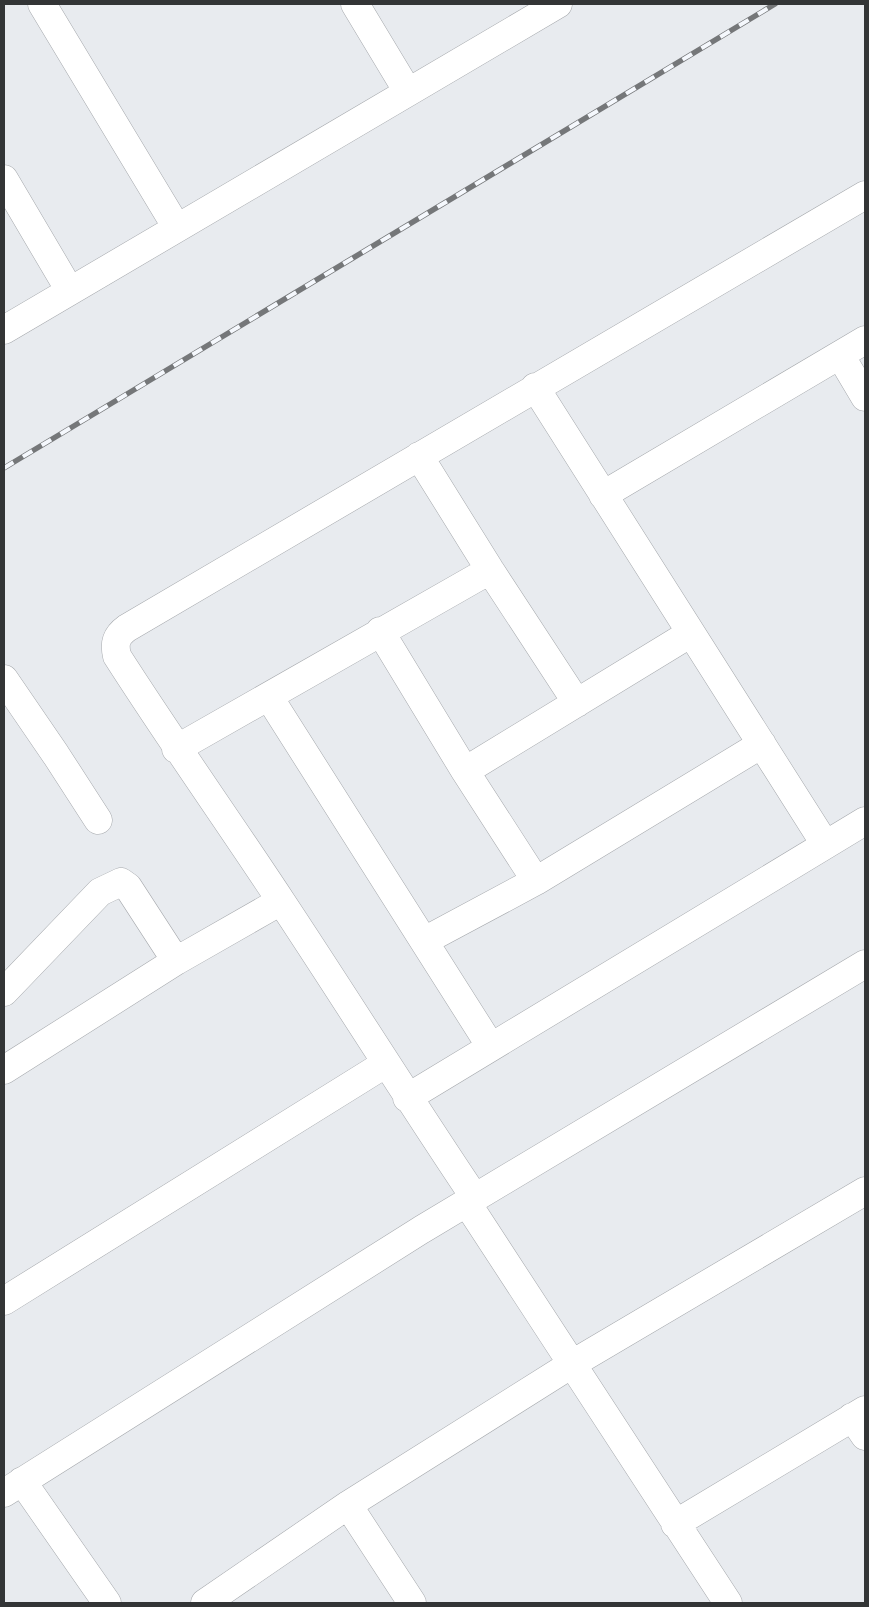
<svg xmlns="http://www.w3.org/2000/svg" width="869" height="1607" font-family="Ubuntu,sans-serif">
  <style>
    .lines { fill: none; stroke-linecap: round; stroke-linejoin: round }
    .minor-casing { stroke: #a5a8ac; stroke-width: 29 }
    .minor { stroke: #fff; stroke-width: 28 }
    .rail-casing { stroke: #757779; stroke-width: 5.5 }
    .rail { stroke: #f5f8fd; stroke-width: 4; stroke-dasharray: 11; stroke-linecap: butt }
  </style>
  <rect width="100%" height="100%" fill="#e8ebef"/>
  <g class="lines">
    <defs>
      <path id="minor" d="M 42,4 L 177,228
        M 355,4 L 408,92
        M 4,179 L 70,291
        M 4,330 L 558,4
        M 840,355 L 865,397
        M 535,387 L 825,844
        M 419,456 L 490,570 L 577,703
        M 603,495 L 865,340
        M 380,631 L 465,771 L 536,881
        M 4,679 L 56,755 L 98,820
        M 269,697 L 491,1047
        M 176,749 L 490,570
        M 465,771 L 691,633
        M 424,941 L 536,881 L 762,744
        M 4,992 L 100,892 L 121,882 L 128,887 L 176,961
        M 4,1070 L 176,961 L 281,901
        M 407,1098 L 865,821
        M 475,1198 C 409,1100 346,999 281,901 C 227,819 170,739 117,656 C 114,643 116,636 127,628 L 865,195
        M 467,1203 L 728,1603
        M 4,1301 L 385,1064
        M 852,1417 L 865,1436
        M 22,1481 L 107,1603
        M 4,1493 L 421,1230 L 865,964
        M 348,1505 L 412,1603
        M 675,1524 L 865,1410
        M 205,1603 L 348,1505 L 572,1364 L 865,1191"/>
    </defs>
    <use href="#minor" class="minor-casing"/>
    <use href="#minor" class="minor"/>
    <defs>
      <path id="rail" d="M 4,468 L 775,4"/>
    </defs>
    <use href="#rail" class="rail-casing"/>
    <use href="#rail" class="rail"/>
  </g>
  <rect width="869" height="1607" fill="none" stroke="#333536" stroke-width="10"/>
</svg>
